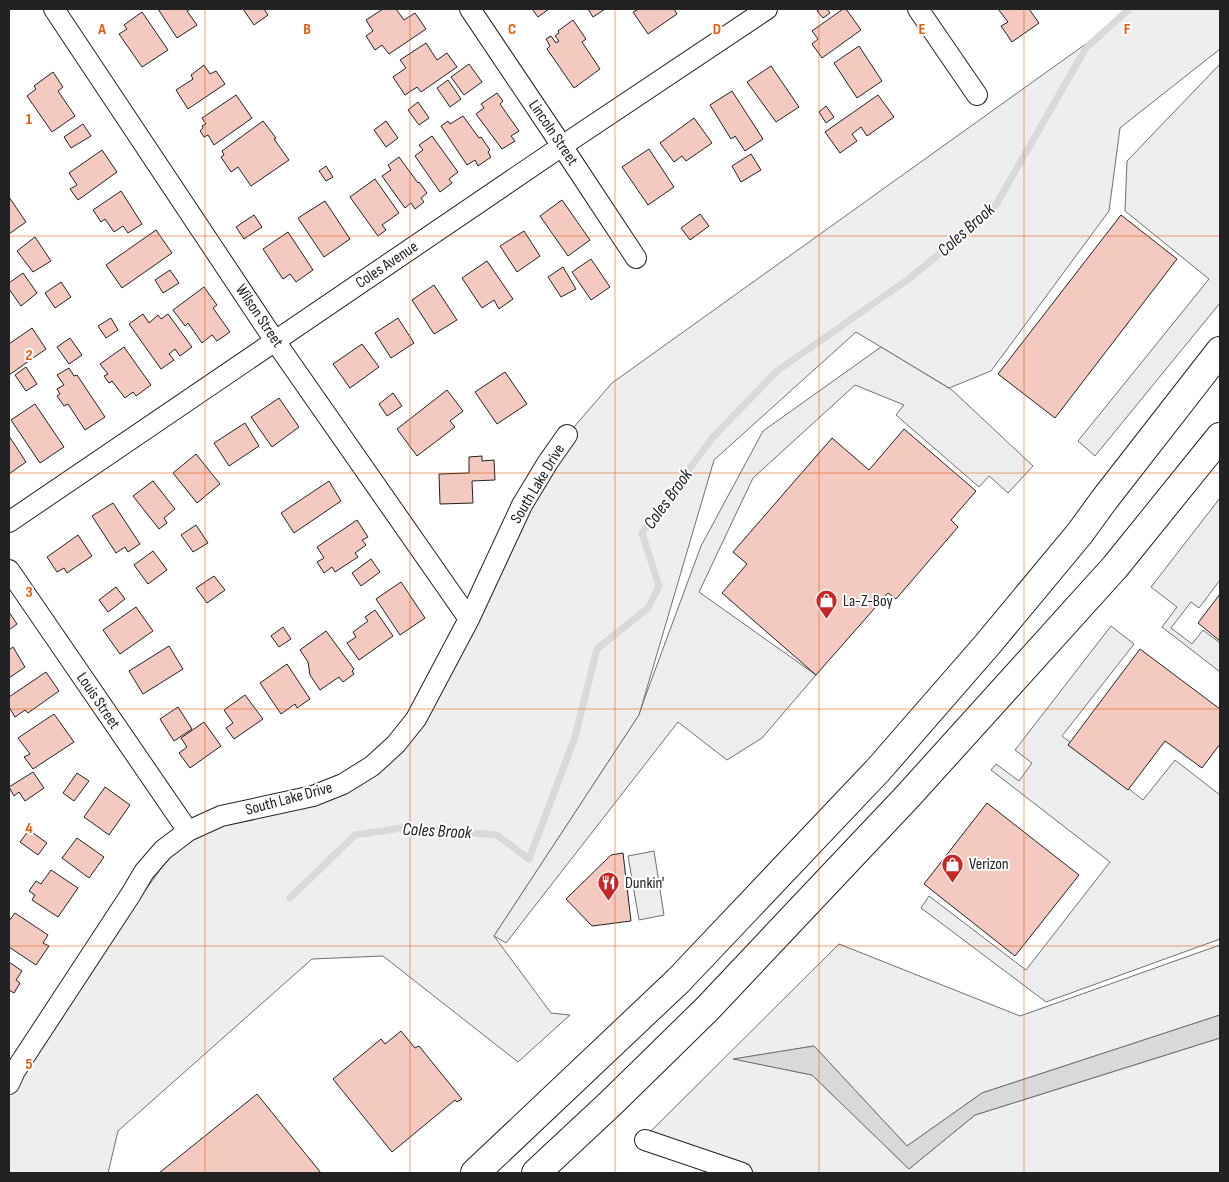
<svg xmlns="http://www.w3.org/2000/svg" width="1229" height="1182" font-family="'Sofia Sans Condensed',sans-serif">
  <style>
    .green { fill: #eee; stroke: #6f6f6f }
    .parking { fill: #ededed; stroke: #6f6f6f }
    .water { fill: #d9d9d9; stroke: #6f6f6f }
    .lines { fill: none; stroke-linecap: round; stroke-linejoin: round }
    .stream { stroke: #d9d9d9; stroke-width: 7 }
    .building { fill: #f3c9c0; stroke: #222 }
    .street-casing { stroke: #222; stroke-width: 22 }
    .highway-casing { stroke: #222; stroke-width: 30 }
    .street { stroke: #fff; stroke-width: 20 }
    .highway { stroke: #fff; stroke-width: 28 }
    .grid { fill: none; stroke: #e8590c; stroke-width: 1; stroke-opacity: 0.55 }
    .labels { text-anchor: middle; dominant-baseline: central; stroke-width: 4; stroke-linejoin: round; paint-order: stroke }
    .street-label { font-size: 16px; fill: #222; stroke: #fff }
    .poi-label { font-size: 16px; fill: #222; stroke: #fff; text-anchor: start }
    .water-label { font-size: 18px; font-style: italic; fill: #222; stroke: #fff }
    .grid-label { font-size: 16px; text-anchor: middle; font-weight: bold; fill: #e8590c; stroke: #fff; stroke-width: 4; stroke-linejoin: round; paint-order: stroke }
  </style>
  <rect width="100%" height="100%" fill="#fff"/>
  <path class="green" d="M 1131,9 L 1220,9 L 1220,49 L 1120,128 L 1109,211 L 991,371 L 949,388 L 856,332 L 714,460 L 639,715 L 494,936 L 551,1013 L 570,1015 L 518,1062 L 383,956 L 312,959 L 118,1131 L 108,1173 L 9,1173 L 9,1092 L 15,1071 L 188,831 L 372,766 L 416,719 L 567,435 L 612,383 L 1129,13 Z
    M 839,944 L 1020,1016 L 1220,945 L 1220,1015 L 982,1093 L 907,1146 L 814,1046 L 735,1059 L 812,1075 L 909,1169 L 975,1115 L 1220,1038 L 1220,1173 L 731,1173 L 640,1142 Z"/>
  <path class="parking" d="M 1220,64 L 1220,303 L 1095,456 L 1078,441 L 1209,279 L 1125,211 L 1127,161 Z
    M 881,347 L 952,390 L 1033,466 L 1008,493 L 989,476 L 979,487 L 896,415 L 904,405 L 855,385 L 753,478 L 699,592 L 816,675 L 762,738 L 727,760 L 678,722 L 506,943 L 494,936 L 639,715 L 644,700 L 701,546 L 763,431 Z
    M 1220,498 L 1220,580 L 1199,608 L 1191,602 L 1171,628 L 1192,644 L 1203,630 L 1220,643 L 1220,672 L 1162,627 L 1177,607 L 1151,587 Z
    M 1111,626 L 1134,644 L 1062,736 L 1143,800 L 1175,760 L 1220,795 L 1220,939 L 1046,1002 L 921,908 L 929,896 L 1026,970 L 1110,862 L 991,770 L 996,764 L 1019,781 L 1032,763 L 1015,750 Z
    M 654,851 L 664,915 L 639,920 L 628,856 Z"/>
  <path class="water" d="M 1220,1015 L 1220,1038 L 975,1115 L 909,1169 L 812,1075 L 733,1059 L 814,1046 L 907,1146 L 982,1093 Z"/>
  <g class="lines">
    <path class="stream" d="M 290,898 L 355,835 L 408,827 L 497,835 L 529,859 L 575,737 L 597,649 L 648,608 L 659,586 L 642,533 L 713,437 L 777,371 L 910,278 L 994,208 L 1086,48 L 1129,9"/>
  </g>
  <path class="building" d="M 158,9 L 191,9 L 187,11 L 197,25 L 177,38 Z
    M 243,9 L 264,9 L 268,15 L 254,25 Z
    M 383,9 L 396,9 L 404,20 L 415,13 L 426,29 L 389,54 L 382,45 L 375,50 L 366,36 L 373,31 L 366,20 Z
    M 532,9 L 549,9 L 538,17 Z
    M 588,9 L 605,9 L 593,17 Z
    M 639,9 L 674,9 L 677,14 L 648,34 L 633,12 Z
    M 820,9 L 827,9 L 830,13 L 823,18 L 817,11 Z
    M 843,9 L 846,9 L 861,30 L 822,58 L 812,44 L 818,39 L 812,31 Z
    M 998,9 L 1029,9 L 1039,23 L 1012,42 L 1001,26 L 1008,22 Z
    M 142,12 L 168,50 L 142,67 L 119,34 L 127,29 L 124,25 Z
    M 573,20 L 586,39 L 582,42 L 600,69 L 574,88 L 547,49 L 550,46 L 546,39 L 551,36 L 556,43 L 559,41 L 555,36 L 559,33 L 558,31 Z
    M 426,43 L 437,60 L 447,53 L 457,67 L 421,92 L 417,87 L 405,95 L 393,77 L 406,68 L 400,60 Z
    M 859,46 L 882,81 L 857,98 L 834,63 Z
    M 469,64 L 482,82 L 464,95 L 451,77 Z
    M 204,65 L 210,74 L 216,71 L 225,84 L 188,109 L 176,90 L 193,79 L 191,75 Z
    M 771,66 L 799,107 L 776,122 L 747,82 Z
    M 53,72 L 63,87 L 58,91 L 75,116 L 52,132 L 27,96 L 36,89 L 34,86 Z
    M 448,80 L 461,99 L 450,107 L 437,88 Z
    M 732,91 L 763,139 L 745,151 L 735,136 L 731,139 L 710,105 Z
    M 497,93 L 503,101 L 500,104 L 519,131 L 511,136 L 515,141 L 502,149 L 476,114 L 484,108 L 481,104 Z
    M 236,95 L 252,118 L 214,145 L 208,135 L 204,137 L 200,131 L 203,128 L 202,126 L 206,124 L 202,118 Z
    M 878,95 L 894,117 L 867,136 L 861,127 L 852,134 L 857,141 L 840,153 L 825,132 Z
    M 418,102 L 429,118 L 419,125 L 408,110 Z
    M 826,106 L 834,117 L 826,123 L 819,112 Z
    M 463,116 L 479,138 L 481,137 L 490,150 L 488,152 L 491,157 L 478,166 L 475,160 L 467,165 L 441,126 L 448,121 L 450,124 Z
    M 694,118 L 712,143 L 686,161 L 682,156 L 674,162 L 660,143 Z
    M 263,121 L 276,138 L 274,139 L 289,160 L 251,186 L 238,167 L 231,172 L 221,157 L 224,155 L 222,151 Z
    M 386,121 L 398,138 L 386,147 L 374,130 Z
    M 83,124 L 91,136 L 71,148 L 64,137 Z
    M 432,136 L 458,172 L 449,179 L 452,183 L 440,192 L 415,156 L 423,150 L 419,145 Z
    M 649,149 L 674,187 L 648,205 L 622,167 Z
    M 102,150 L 117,172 L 78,200 L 70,189 L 77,185 L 69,173 Z
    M 751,154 L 761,170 L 741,182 L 732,166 Z
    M 399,157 L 418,183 L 419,182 L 427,193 L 421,198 L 424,202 L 415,209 L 411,203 L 405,208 L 382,176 L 391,170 L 388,165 Z
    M 326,166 L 333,177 L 326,181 L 319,171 Z
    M 375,179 L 399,213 L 382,225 L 386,230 L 378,236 L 350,197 Z
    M 121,191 L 142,224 L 128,233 L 123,226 L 114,232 L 105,219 L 101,222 L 93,210 Z
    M 9,197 L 26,222 L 9,234 Z
    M 562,200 L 590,240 L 568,256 L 540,216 Z
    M 325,201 L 350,239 L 324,257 L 298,218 Z
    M 700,214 L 709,226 L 690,240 L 681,228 Z
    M 254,215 L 262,227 L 244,239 L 236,227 Z
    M 1121,215 L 1177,259 L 1055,418 L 998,374 Z
    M 156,230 L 172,253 L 122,288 L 106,265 Z
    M 524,231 L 540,256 L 517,272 L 500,246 Z
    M 288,232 L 313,270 L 296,282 L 290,274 L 283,279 L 263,249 Z
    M 35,237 L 51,261 L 33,272 L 17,251 Z
    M 591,259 L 610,287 L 591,300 L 572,272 Z
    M 487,261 L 513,299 L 499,309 L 494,300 L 482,308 L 462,278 Z
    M 563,267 L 576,289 L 561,297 L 548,277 Z
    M 170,270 L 179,283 L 163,293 L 155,280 Z
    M 23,273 L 37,293 L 21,306 L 9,289 L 9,283 Z
    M 61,282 L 71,297 L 55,308 L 45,293 Z
    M 434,285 L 457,320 L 434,334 L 412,300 Z
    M 204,287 L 217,305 L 213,308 L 230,332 L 217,341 L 212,335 L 202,343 L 188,323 L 185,326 L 173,310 Z
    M 143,314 L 149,323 L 158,315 L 161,319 L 168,314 L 192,347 L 180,356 L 175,349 L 169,354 L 174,360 L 161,369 L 129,324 Z
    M 111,318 L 118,330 L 106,338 L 98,326 Z
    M 398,318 L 414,343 L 391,358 L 375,333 Z
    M 32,328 L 46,349 L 9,375 L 9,344 Z
    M 70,338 L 82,355 L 69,364 L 57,347 Z
    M 362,344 L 379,367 L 350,388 L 333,364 Z
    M 124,347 L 151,385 L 136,396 L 133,392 L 125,398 L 112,381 L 109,383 L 104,376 L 108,374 L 100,364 Z
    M 26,367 L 37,384 L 26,391 L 15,375 Z
    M 69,368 L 74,376 L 77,375 L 105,417 L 85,430 L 68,404 L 64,406 L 57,396 L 60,394 L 57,389 L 64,385 L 57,375 Z
    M 505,372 L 527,404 L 497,424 L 475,392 Z
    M 447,390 L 463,411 L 450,421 L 455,427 L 417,456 L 397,429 Z
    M 393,393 L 402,406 L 387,416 L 379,404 Z
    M 279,398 L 299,427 L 272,447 L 251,417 Z
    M 35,404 L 64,447 L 40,463 L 11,420 Z
    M 245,423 L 259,446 L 229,466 L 214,443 Z
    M 904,429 L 976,491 L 951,520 L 958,527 L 896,599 L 888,593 L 816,675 L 722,593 L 747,564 L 733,552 L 832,438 L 869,470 Z
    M 9,436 L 26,462 L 9,474 Z
    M 196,454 L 220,484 L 197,503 L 173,473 Z
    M 482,456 L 482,461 L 494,460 L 495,480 L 472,481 L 473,503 L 440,504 L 439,474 L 469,473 L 469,457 Z
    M 153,481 L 175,509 L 164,518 L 167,523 L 159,529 L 133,496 Z
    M 329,481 L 341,501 L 294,533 L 281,513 Z
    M 113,503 L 140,544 L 128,552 L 125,547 L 116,553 L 92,516 Z
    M 357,520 L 368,537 L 362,540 L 366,545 L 355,553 L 358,557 L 335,572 L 332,567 L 324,573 L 317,562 L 324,558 L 317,547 Z
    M 196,525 L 208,543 L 193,552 L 181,535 Z
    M 78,535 L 92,556 L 67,573 L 64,568 L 57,572 L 47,557 Z
    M 153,551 L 167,570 L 148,584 L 134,565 Z
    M 371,559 L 380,572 L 361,586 L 352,573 Z
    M 214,576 L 225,590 L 207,603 L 196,588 Z
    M 401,582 L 425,618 L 400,635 L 376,599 Z
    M 116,587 L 125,599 L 108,612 L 99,600 Z
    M 1220,594 L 1220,641 L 1198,623 Z
    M 136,607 L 153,631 L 120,654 L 103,630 Z
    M 375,610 L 393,636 L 359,660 L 347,643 L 356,637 L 353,632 L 368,621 L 365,617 Z
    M 9,612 L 17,624 L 9,630 Z
    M 283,627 L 291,639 L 279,647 L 271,636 Z
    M 326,631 L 354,669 L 352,671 L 354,674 L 343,682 L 339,677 L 320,690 L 310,675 L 308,662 L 300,650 Z
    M 169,646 L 183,669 L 143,694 L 129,671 Z
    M 13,647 L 25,667 L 9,678 L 9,650 Z
    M 1140,649 L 1220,709 L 1220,744 L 1202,768 L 1165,741 L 1128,790 L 1068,745 Z
    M 287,664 L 310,699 L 297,708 L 295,704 L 281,714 L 260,683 Z
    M 46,672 L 59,691 L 28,713 L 25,710 L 15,717 L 9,707 L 9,697 Z
    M 245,695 L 263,719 L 234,739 L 226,728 L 233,723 L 224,710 Z
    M 178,707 L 192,729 L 174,741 L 160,719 Z
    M 54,714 L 74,742 L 33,769 L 24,757 L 30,754 L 18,738 Z
    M 204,722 L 221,746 L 190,768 L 179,753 L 187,747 L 181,738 Z
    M 33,772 L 44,788 L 25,801 L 19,792 L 14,796 L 9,787 Z
    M 77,773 L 89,781 L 74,801 L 63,793 Z
    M 105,787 L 130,805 L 109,835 L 84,817 Z
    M 987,803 L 1079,875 L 1015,956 L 924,884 Z
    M 29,830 L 47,843 L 38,855 L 20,842 Z
    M 77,838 L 104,857 L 89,878 L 62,858 Z
    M 623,853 L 631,921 L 592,926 L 566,899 L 611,855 Z
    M 51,870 L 78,888 L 58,917 L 32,900 L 35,895 L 29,891 L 36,881 L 41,884 Z
    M 15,913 L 48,935 L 43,943 L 49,946 L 36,965 L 9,947 L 9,921 Z
    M 9,962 L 22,971 L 16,980 L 20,983 L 14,993 L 9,990 Z
    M 401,1031 L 415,1048 L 419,1046 L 462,1099 L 457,1102 L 455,1100 L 392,1152 L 333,1079 L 381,1039 L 385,1044 Z
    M 257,1094 L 321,1173 L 159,1173 Z"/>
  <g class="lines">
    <defs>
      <path id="street" d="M 54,9 L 275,341 L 469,619
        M 470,9 L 562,146 L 636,258
        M 918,9 L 977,95
        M 9,522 L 562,146 L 767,9
        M 9,570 L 188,831
        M 9,1084 L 15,1071 L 131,894 L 144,872 L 163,850 L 188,831 L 221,816 L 313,796 L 343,784 L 372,766 L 396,744 L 416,719 L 469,619 L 522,505 L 548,462 L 567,435
        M 645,1140 L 742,1173"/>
      <path id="highway" d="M 475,1173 L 678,981 L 879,769 L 987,645 L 1080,533 L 1104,500 L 1220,351
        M 536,1173 L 611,1103 L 707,1009 L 908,796 L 1115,567 L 1220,437"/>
    </defs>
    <use href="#street" class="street-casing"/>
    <use href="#highway" class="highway-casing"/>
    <use href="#street" class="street"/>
    <use href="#highway" class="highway"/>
  </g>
  <path class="grid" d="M 205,9 L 205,1173M 410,9 L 410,1173M 615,9 L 615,1173M 819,9 L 819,1173M 1024,9 L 1024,1173M 9,236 L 1220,236M 9,473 L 1220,473M 9,709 L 1220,709M 9,946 L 1220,946"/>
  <defs>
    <symbol id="shop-pin" viewBox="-11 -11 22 30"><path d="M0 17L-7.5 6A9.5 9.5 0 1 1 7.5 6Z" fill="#c62828" stroke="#fff"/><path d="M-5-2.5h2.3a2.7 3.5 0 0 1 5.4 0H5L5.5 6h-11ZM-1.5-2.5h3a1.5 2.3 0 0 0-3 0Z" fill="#fff"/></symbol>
    <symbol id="restaurant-pin" viewBox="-11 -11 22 30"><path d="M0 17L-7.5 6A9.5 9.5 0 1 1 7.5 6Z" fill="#c62828" stroke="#fff"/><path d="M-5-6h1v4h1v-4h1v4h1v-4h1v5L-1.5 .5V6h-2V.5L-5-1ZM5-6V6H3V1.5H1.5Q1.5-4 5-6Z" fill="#fff"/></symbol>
  </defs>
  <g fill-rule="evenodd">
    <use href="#shop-pin" x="814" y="588" width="25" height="34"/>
    <use href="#shop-pin" x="940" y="852" width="25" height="34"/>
    <use href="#restaurant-pin" x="596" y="870" width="25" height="34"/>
  </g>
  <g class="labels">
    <g class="street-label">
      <text transform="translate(553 133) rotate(56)">Lincoln Street</text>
      <text transform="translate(387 265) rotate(-34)">Coles Avenue</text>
      <text transform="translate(259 316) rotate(56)">Wilson Street</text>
      <text transform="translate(538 484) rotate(-59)">South Lake Drive</text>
      <text transform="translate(98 701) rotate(56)">Louis Street</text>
      <text transform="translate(289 799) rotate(-15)">South Lake Drive</text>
    </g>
    <g class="poi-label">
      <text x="843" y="601">La-Z-Boy</text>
      <text x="969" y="864">Verizon</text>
      <text x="625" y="883">Dunkin'</text>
    </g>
    <g class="water-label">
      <text transform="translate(966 230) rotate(-42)">Coles Brook</text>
      <text transform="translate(668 499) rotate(-54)">Coles Brook</text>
      <text transform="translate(437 831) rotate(3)">Coles Brook</text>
    </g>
  </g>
  <g class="grid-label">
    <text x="102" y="34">A</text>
    <text x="307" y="34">B</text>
    <text x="512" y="34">C</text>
    <text x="717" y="34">D</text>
    <text x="922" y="34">E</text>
    <text x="1127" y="34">F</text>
    <text x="29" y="124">1</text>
    <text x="29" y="360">2</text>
    <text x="29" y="597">3</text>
    <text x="29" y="833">4</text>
    <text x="29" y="1069">5</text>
  </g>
  <rect width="1229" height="1182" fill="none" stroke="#222222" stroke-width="20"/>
</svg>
